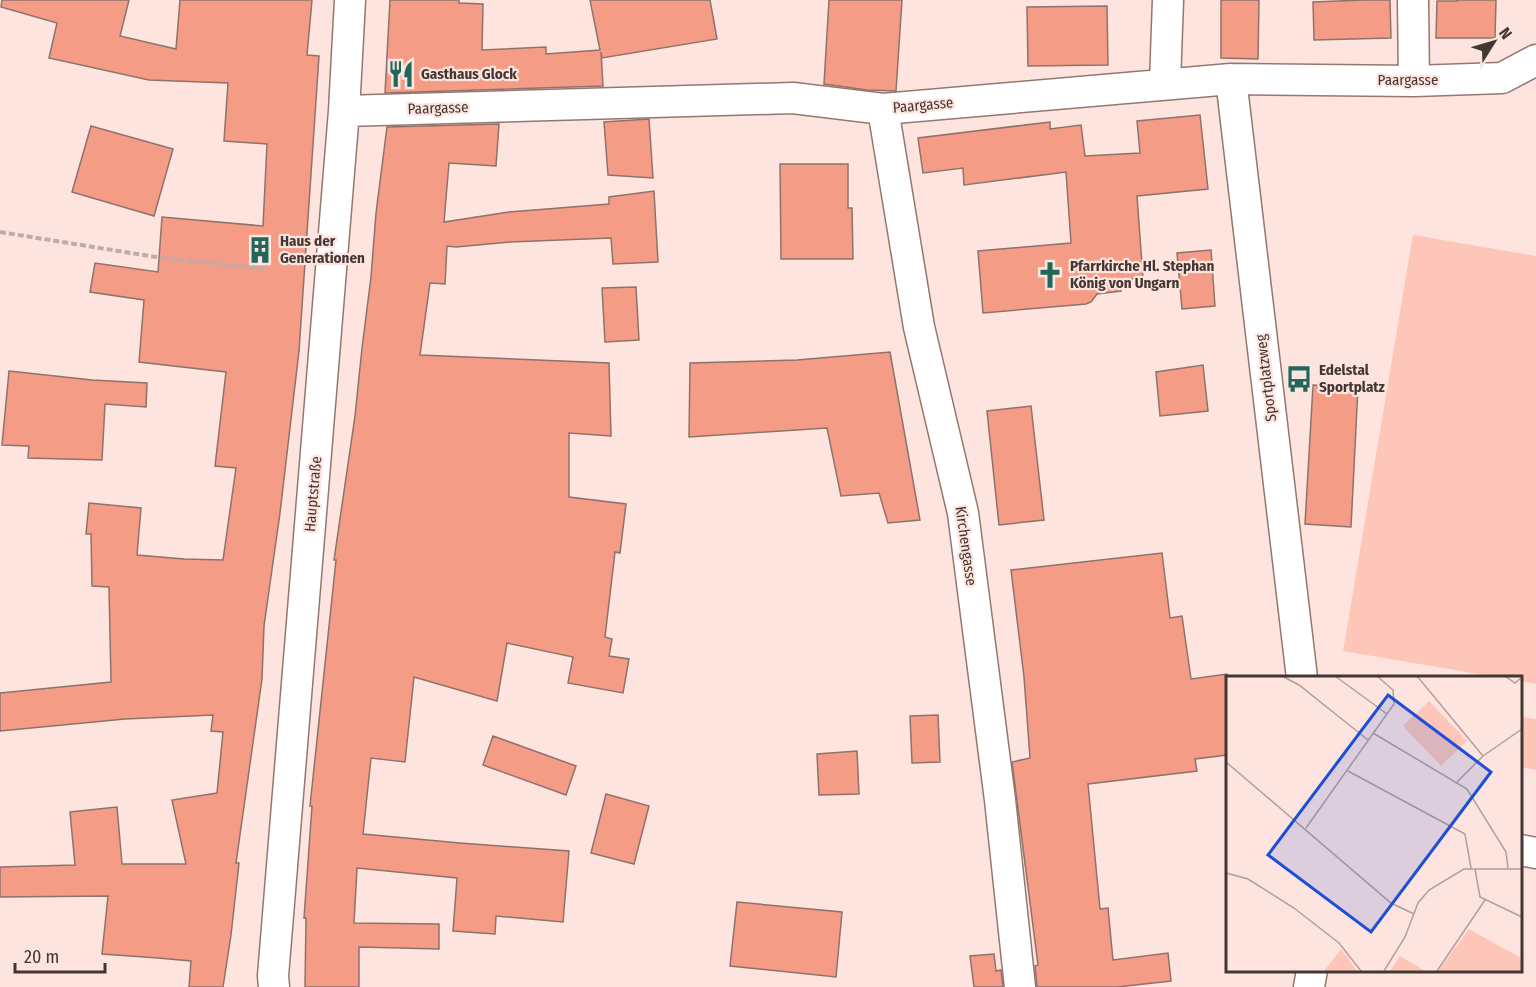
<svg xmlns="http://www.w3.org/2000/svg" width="1536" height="987" font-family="'Fira Sans Condensed',sans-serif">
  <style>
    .green { fill: #fec6b8 }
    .building { fill: #f59c87; stroke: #8e726b; stroke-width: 1.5 }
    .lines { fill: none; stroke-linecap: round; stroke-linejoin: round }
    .minor-casing { stroke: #937770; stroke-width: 33 }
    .path { stroke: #c0aba6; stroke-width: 4; stroke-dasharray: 6 3; stroke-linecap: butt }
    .minor { stroke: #fff; stroke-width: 30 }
    .labels { text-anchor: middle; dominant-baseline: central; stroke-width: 4.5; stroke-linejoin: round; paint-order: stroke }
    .poi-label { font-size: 15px; font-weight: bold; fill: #433734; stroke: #fee4de; text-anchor: start }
    .street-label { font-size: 15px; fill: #433734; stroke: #fee4de }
    .inset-road { fill: none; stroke: #b39f9a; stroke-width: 1.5 }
    .view { fill: #1d4ed8; fill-opacity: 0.15; stroke: #1d4ed8; stroke-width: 3 }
    .inset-edge { fill: none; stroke: #433734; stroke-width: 3 }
  </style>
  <rect width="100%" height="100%" fill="#fee4de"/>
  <path class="green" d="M 1413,235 L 1536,256 L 1536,684 L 1520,681 L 1520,678 L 1502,678 L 1343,651 Z
    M 1523,717 L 1536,719 L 1536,770 L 1520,767 L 1520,734 Z"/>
  <path class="building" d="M 2,0 L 129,0 L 120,36 L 176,49 L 180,0 L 312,0 L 307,55 L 319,56 L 299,351 L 280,513 L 264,626 L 262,679 L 236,863 L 239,863 L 231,935 L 223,987 L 189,987 L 191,961 L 158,958 L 102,954 L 108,896 L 0,897 L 0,867 L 75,865 L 70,812 L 117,807 L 122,864 L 186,864 L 172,800 L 217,793 L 223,732 L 211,731 L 213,715 L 125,719 L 0,731 L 0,693 L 111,682 L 109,587 L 92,586 L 91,534 L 86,534 L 89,503 L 141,508 L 137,555 L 184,559 L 223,560 L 236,468 L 215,466 L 226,372 L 139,362 L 144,300 L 90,292 L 95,263 L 158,272 L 162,217 L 263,226 L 267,144 L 224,141 L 228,83 L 149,80 L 49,58 L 57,23 L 1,7 Z
    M 390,0 L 459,0 L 459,3 L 483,4 L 482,50 L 546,47 L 546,54 L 600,50 L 590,0 L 710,0 L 717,39 L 602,58 L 601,52 L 603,86 L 385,93 Z
    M 829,0 L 902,0 L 896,91 L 867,90 L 824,84 Z
    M 1221,0 L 1259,0 L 1258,59 L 1221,58 Z
    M 1364,0 L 1390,0 L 1391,38 L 1314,40 L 1313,2 Z
    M 1457,0 L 1496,0 L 1495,38 L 1436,38 L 1437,1 L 1457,1 Z
    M 1107,6 L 1108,65 L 1028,66 L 1027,7 Z
    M 1200,115 L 1208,189 L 1137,196 L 1143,278 L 1120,280 L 1121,291 L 1097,294 L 1091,302 L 1086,304 L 983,313 L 978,251 L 1071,243 L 1066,172 L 964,185 L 963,168 L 923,173 L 918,138 L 1050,122 L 1050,129 L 1081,125 L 1085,156 L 1140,153 L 1137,121 Z
    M 649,119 L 653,178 L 608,175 L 604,122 Z
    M 499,124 L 496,166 L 449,163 L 444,222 L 509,212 L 609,204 L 609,197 L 654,191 L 658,262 L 613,264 L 611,238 L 510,242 L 456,247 L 447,246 L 445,284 L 430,283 L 420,355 L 609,363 L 611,436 L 569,433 L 569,497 L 626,504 L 620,553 L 615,552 L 605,637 L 612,639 L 609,656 L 629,659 L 623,693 L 568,683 L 573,657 L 507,643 L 497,701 L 414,677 L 405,762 L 371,758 L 363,834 L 460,843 L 569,851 L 563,922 L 496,916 L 495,934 L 453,931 L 457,878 L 357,868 L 354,923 L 439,924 L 439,949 L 359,947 L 359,987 L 305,987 L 306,918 L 304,918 L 312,806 L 310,806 L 336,560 L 334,560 L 355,416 L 362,348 L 371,277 L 376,213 L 387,127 Z
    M 91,126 L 173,149 L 154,216 L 72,192 Z
    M 780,164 L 848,164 L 848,208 L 852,208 L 853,259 L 781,259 Z
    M 1211,250 L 1215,306 L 1182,309 L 1177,253 Z
    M 636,287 L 639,340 L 605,342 L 602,288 Z
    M 890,352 L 920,520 L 888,523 L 879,493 L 841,496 L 827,428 L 689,437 L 690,363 L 797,360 Z
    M 1203,365 L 1208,411 L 1160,416 L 1156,372 Z
    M 9,371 L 92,380 L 147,383 L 146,407 L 105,404 L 102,460 L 28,458 L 29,446 L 2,445 Z
    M 1313,385 L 1358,387 L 1351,527 L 1305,524 Z
    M 1031,406 L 1044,520 L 999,525 L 987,411 Z
    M 1162,553 L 1170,618 L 1182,616 L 1191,679 L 1227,674 L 1227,755 L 1195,759 L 1197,771 L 1088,784 L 1100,909 L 1108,908 L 1113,960 L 1168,953 L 1171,981 L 1117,987 L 1037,987 L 1035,966 L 1038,965 L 1012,762 L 1030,758 L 1024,677 L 1011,570 Z
    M 938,715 L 940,762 L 912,763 L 910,716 Z
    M 493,736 L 576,766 L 566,795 L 483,765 Z
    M 857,751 L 859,794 L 819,795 L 817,754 Z
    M 606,794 L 649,806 L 634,864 L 591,853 Z
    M 737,902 L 842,912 L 836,977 L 730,966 Z
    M 994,954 L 996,971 L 1001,970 L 1003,987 L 974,987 L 970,956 Z"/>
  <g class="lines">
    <defs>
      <path id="minor" d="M 1413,0 L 1414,81
        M 1231,79 L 1302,678
        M 1165,83 L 1168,0
        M 883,109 L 919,327 L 963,513 L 1000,800 L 1020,987
        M 344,111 L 793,98 L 883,109 L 1231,79 L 1414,81 L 1502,78 L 1536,60
        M 1520,850 L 1536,853
        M 274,987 L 273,976 L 344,111 L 350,0
        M 1309,987 L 1312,970"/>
    </defs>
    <use href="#minor" class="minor-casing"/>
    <path class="path" d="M 0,232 L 162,258 L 266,269"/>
    <use href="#minor" class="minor"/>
  </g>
  <defs>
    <symbol id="restaurant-bare" viewBox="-9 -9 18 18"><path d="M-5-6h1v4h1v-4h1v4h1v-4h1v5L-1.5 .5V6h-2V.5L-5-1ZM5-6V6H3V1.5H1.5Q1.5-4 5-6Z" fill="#21675c" stroke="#fee4de" stroke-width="2.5" paint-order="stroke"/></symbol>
    <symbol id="building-bare" viewBox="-9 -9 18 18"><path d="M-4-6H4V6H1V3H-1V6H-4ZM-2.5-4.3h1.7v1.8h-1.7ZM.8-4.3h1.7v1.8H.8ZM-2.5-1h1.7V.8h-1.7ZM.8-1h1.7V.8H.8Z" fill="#21675c" stroke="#fee4de" stroke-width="2.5" paint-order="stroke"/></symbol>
    <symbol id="church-bare" viewBox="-9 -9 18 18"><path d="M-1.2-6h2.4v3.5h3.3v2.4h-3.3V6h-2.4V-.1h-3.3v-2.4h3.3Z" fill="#21675c" stroke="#fee4de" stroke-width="2.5" paint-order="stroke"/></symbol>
    <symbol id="bus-bare" viewBox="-9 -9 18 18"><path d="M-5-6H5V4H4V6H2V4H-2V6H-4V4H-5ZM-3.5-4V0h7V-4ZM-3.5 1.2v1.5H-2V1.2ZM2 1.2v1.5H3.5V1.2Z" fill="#21675c" stroke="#fee4de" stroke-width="2.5" paint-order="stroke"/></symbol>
  </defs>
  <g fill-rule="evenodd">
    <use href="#restaurant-bare" x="382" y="55" width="38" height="38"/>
    <use href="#building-bare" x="241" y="231" width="38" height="38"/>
    <use href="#church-bare" x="1031" y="256" width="38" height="38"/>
    <use href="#bus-bare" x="1280" y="360" width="38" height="38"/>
  </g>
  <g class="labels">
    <g class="poi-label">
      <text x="421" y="74">Gasthaus Glock</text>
      <text x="280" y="241">Haus der<tspan x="280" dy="17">Generationen</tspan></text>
      <text x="1070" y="266">Pfarrkirche Hl. Stephan<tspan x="1070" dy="17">König von Ungarn</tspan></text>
      <text x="1319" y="370">Edelstal<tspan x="1319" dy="17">Sportplatz</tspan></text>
    </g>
    <g class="street-label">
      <text x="1408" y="80">Paargasse</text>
      <text transform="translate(923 105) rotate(-5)">Paargasse</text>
      <text transform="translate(438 108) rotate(-2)">Paargasse</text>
      <text transform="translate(1266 378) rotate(-97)">Sportplatzweg</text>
      <text transform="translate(313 494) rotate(-85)">Hauptstraße</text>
      <text transform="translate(966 546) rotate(82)">Kirchengasse</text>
    </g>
  </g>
  <g transform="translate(1226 676)">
    <rect width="296" height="296" fill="#fee4de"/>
    <path d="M 203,25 L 241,65 L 215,90 L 177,50 ZM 243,253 L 295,282 L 295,295 L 212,295 ZM 115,273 L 131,295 L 98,295 ZM 174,280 L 199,295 L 164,295 Z" fill="#fec6b8"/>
    <path class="inset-road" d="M 56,0 L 73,9 L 142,64M 109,0 L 161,38M 191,0 L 257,80M 279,0 L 289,7 L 296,1M 147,57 L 241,113 L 280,176 L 282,192M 0,86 L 165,227 L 188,238M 122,95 L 239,158 L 245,192M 231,106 L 257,80 L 296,53M 80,152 L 168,28 L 167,14 L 151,0M 249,193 L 254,221 L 296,241M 0,197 L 22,203 L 68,232 L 113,267 L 135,295M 158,295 L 179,261 L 192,227 L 203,214 L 238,193 L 296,193M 211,295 L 259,224"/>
    <path class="view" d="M 162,19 L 265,96 L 145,256 L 42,179 Z"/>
    <rect width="296" height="296" class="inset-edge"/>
  </g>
  <g transform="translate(1494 42) rotate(53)" stroke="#fee4de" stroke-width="4.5" paint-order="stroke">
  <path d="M0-4.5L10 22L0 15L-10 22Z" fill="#433734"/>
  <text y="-9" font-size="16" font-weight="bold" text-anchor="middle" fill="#433734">N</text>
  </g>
  <path d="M15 963v9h90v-9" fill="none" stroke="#433734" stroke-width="3"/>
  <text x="24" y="963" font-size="18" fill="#433734" stroke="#fee4de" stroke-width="4.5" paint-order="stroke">20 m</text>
</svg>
